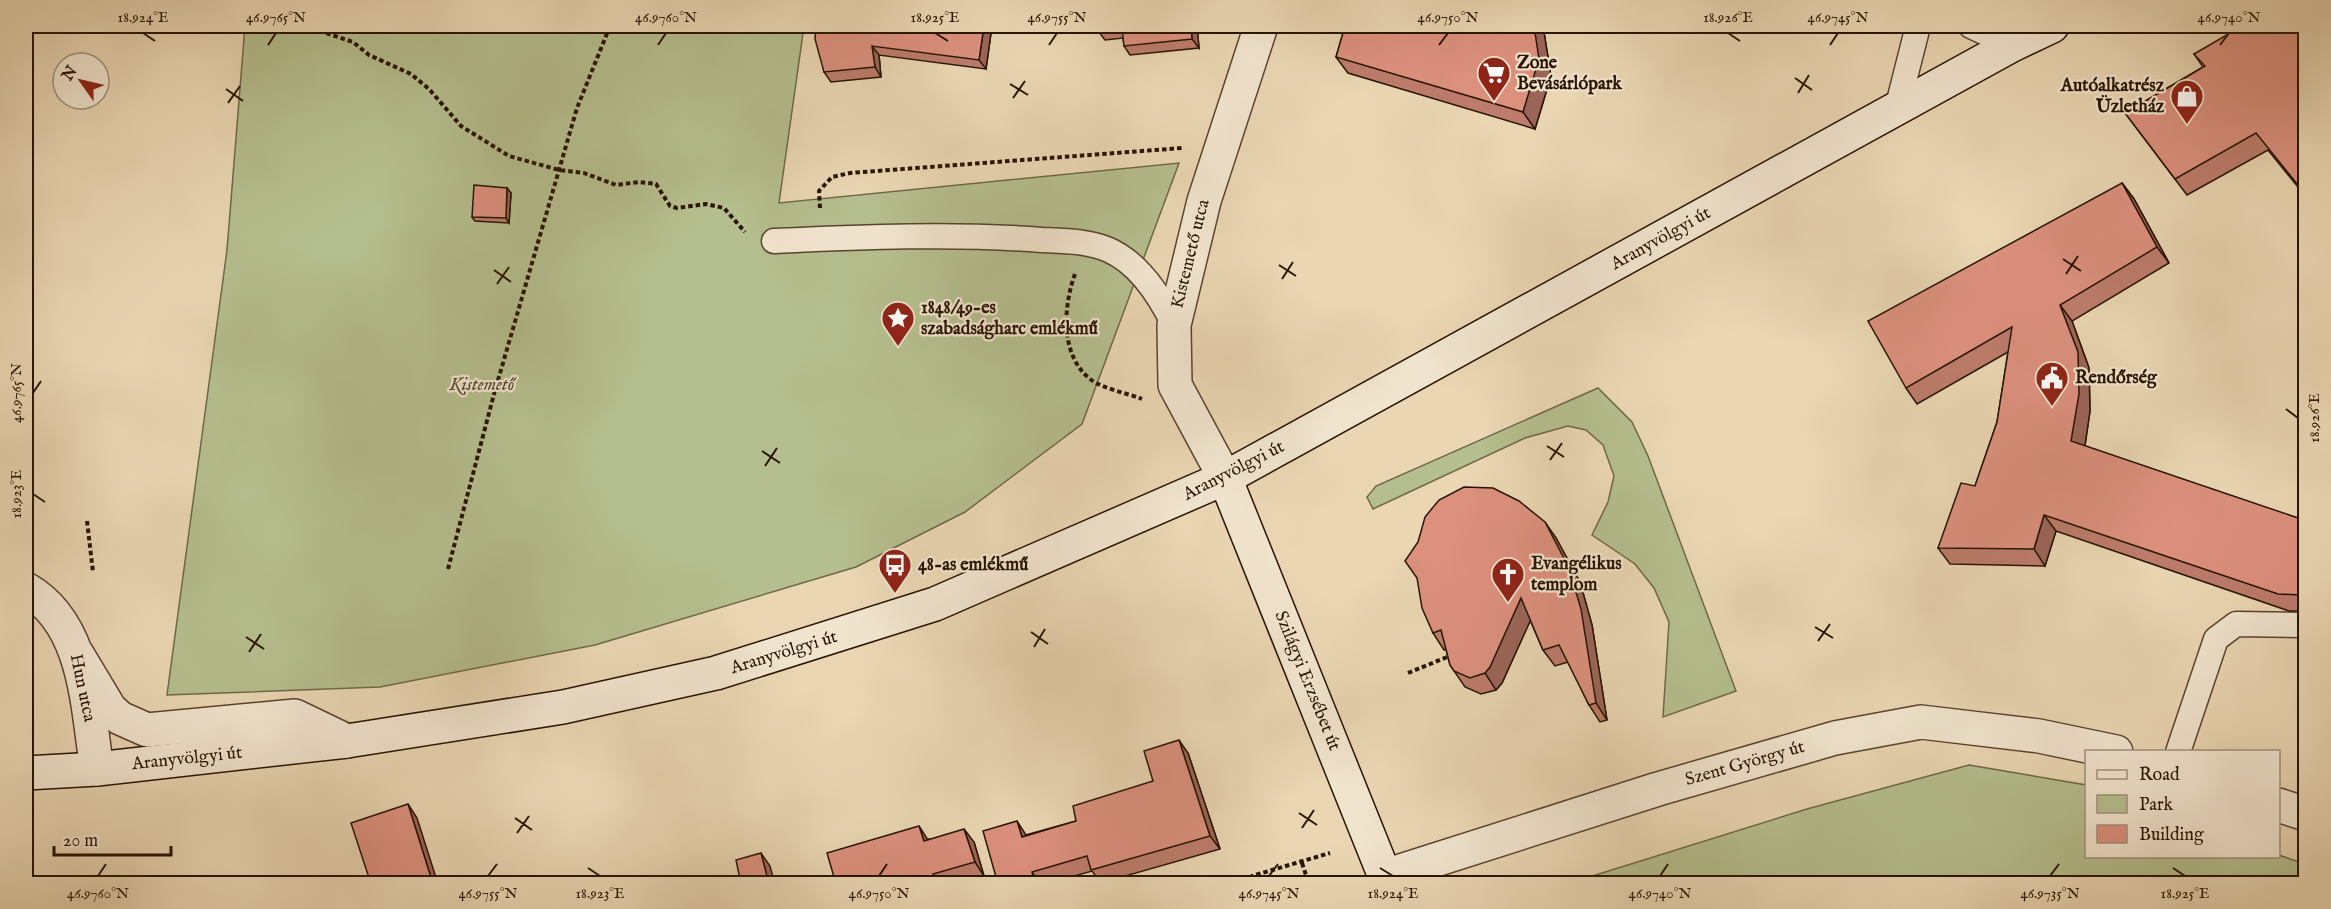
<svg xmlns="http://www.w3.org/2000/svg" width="2331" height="909" font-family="'IM FELL English',serif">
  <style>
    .green { fill: #b5be8e; stroke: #6e6948; stroke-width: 1.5 }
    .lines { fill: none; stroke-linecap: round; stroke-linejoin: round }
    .lane-casing { stroke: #58442e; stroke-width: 27 }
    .street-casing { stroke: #58442e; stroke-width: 36 }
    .secondary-casing { stroke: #281402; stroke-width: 36 }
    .path { stroke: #281402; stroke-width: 4; stroke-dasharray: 4.5 3; stroke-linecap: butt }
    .lane { stroke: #f1e4ce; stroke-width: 24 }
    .street { stroke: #f1e4ce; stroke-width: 33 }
    .secondary { stroke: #f1e4ce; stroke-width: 33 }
    .wall { fill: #bd7c6c; stroke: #281402; stroke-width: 1.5 }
    .shaded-wall { fill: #9a6558; stroke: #281402; stroke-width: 1.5 }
    .building { fill: #dc907e; stroke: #281402; stroke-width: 1.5 }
    .ticks { fill: none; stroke: #281402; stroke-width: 2 }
    .labels { text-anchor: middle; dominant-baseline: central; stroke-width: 4.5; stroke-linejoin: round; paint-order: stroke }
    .poi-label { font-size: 18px; font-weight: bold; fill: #281402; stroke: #f1e4ce; text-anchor: start }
    .street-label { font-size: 18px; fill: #281402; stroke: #f1e4ce }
    .park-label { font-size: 18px; font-style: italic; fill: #52472c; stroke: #f1e4ce }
    .neatline { fill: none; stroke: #281402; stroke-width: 2 }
    .ticks-label { font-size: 15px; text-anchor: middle; fill: #281402 }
  </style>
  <rect width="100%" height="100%" fill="#ead6b3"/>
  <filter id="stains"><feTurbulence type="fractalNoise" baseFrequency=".00333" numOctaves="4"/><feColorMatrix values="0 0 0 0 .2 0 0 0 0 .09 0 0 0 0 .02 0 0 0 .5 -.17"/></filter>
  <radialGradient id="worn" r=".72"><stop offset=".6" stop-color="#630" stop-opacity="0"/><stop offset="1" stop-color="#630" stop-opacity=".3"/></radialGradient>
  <path class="green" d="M 245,26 L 804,26 L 779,203 L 1179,163 L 1082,424 L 965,512 L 856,567 L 595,645 L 380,687 L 167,695 L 227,250 Z
    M 1598,388 L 1632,422 L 1648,456 L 1736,691 L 1663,717 L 1669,622 L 1654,588 L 1635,564 L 1592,535 L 1608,502 L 1614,476 L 1603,445 L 1586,430 L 1568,426 L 1525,438 L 1373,509 L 1367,497 L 1376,486 Z
    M 1969,765 L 2086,785 L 2086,856 L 2279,855 L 2305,864 L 2305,883 L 1570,883 L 1807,809 Z"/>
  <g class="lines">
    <defs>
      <path id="lane" d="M 1971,26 L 2012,45
        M 1897,109 L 1918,26
        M 774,241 C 862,237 954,233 1042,240 C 1065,241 1088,241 1109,250 C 1140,264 1160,296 1174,325
        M 2178,752 L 2216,639 L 2236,624 L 2303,625"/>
      <path id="street" d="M 1225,478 L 1175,385 L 1174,325 L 1204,201 L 1261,26
        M 26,589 C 87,624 87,707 97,769
        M 77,654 L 110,709 L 120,718 L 147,730 L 295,716 L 347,741
        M 2278,805 L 2306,814
        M 1385,876 L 1658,789 L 1835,738 L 1921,722 L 2039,736 L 2116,752"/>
      <path id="secondary" d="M 1225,478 L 1388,884
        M 26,773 L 97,769 L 347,741 L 563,707 L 716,673 L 935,604 L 1225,478 L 2012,45 L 2052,26"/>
    </defs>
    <use href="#lane" class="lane-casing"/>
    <use href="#street" class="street-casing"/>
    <use href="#secondary" class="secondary-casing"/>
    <path class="path" d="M 305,26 L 353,42 L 369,55 L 411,74 L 429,89 L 461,126 L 509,156 L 559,170 L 584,173 L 616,185 L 639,182 L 656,184 L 670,206 L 677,208 L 706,204 L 724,208 L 745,232
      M 820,208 L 819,191 L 832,177 L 850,173 L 1182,148
      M 1075,274 C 1063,307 1060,355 1090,379 C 1103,389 1127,393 1142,399
      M 87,521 L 93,572
      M 448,569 L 494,394 L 577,108 L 610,26
      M 1408,673 L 1452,655
      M 1302,863 L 1309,884
      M 1245,884 L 1252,876 L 1330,853"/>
    <use href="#lane" class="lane"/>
    <use href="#street" class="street"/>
    <use href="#secondary" class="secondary"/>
  </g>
  <path class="wall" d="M 816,26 L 992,26 L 986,69 L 879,55 L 881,77 L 831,82 L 824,72 Z
    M 1097,26 L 1197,26 L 1199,48 L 1130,55 L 1124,46 L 1123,38 L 1105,40 L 1098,31 Z
    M 1345,26 L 1543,26 L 1551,76 L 1535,129 L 1348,73 L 1336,57 Z
    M 2306,26 L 2306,197 L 2268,150 L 2187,195 L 2125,113 L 2203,67 L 2194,54 Z
    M 2122,183 L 2134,199 L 2169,263 L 2072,321 L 2089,368 L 2090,411 L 2085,446 L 2306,522 L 2306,611 L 2289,611 L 2056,531 L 2045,566 L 1950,564 L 1938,548 L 1975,486 L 1997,422 L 2008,352 L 1917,404 L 1906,388 Z
    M 507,188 L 511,193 L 509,223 L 475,221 L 472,217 Z
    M 1556,538 L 1580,582 L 1592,625 L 1607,720 L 1600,722 L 1589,705 L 1568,662 L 1555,666 L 1543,650 L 1530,620 L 1502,683 L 1496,690 L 1481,694 L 1465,687 L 1450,665 L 1446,649 L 1444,650 L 1433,633 Z
    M 1188,753 L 1220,849 L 1101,883 L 1092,871 L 1045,884 L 998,884 L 1026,835 L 1076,821 L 1153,781 Z
    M 928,839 L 974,842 L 984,876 L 955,884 L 836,884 Z"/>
  <path class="shaded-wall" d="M 984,26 L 992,26 L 986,69 L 979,60 Z
    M 1191,26 L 1197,26 L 1199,48 L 1192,39 Z
    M 1534,26 L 1543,26 L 1551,76 L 1535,129 L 1523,112 Z
    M 872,46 L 879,55 L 881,77 L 875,67 Z
    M 2122,183 L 2134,199 L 2169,263 L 2157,247 Z
    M 507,188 L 511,193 L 509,223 L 506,218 Z
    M 2060,305 L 2072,321 L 2089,368 L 2090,411 L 2083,458 L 2071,441 Z
    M 2044,515 L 2056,531 L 2045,566 L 2034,549 Z
    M 1545,522 L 1556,538 L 1580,582 L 1592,625 L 1607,720 L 1596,703 Z
    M 1521,598 L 1533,615 L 1502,683 L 1496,690 L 1485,673 Z
    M 1179,740 L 1188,753 L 1220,849 L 1210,836 Z
    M 408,804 L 417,818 L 438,884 L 433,884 Z
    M 1017,821 L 1026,835 L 1031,850 L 1022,837 Z
    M 919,826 L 928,840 L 924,841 Z
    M 964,829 L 974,842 L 984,876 L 975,862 Z
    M 761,853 L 770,866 L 775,884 L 769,884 Z
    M 1032,872 L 1040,884 L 1035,884 Z
    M 933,874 L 940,884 L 936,884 Z"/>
  <path class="building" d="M 816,26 L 984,26 L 979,60 L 872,46 L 875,67 L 824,72 L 815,39 Z
    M 1097,26 L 1191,26 L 1192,39 L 1124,46 L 1122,28 L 1098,31 Z
    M 1345,26 L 1534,26 L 1539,59 L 1523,112 L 1336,57 Z
    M 2242,26 L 2306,26 L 2306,195 L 2256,133 L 2175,179 L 2125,113 L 2205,66 L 2194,54 Z
    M 2122,183 L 2157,247 L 2060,305 L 2078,352 L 2079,394 L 2071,441 L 2304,520 L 2306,522 L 2306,593 L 2301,595 L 2278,594 L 2044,515 L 2034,549 L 1938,548 L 1961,483 L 1975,486 L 1997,422 L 2012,327 L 1906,388 L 1868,321 Z
    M 474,185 L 507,188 L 506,218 L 472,217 Z
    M 2306,267 L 2306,282 L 2298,272 Z
    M 1464,487 L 1493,488 L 1519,501 L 1545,522 L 1568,566 L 1581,609 L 1596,703 L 1589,705 L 1559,645 L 1543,650 L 1521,598 L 1490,667 L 1485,673 L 1470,678 L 1454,671 L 1450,665 L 1441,630 L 1433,633 L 1422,608 L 1417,578 L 1405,561 L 1418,542 L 1425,517 L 1439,500 Z
    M 1179,740 L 1210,836 L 1091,870 L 1087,856 L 1032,872 L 1035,884 L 998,884 L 983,831 L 1017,821 L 1022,837 L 1076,821 L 1073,806 L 1153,781 L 1144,751 Z
    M 408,804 L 433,884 L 371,884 L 351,823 Z
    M 919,826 L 924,841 L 964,829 L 975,862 L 933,874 L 936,884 L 836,884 L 827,853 Z
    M 761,853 L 769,884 L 741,884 L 736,860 Z"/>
  <path class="ticks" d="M 143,33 L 155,41M 935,33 L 948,41M 1728,33 L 1740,41M 268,45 L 276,33M 658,45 L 666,33M 1049,45 L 1057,33M 1439,45 L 1448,33M 1830,45 L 1838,33M 2220,45 L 2229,33M 1795,78 L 1812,90M 1010,84 L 1028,95M 226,89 L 243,101M 1798,93 L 1809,75M 1013,98 L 1025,81M 228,103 L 240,86M 2063,259 L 2081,271M 1279,265 L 1296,276M 494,270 L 511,282M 2066,274 L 2078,256M 1282,279 L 1293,262M 497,284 L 509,267M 33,393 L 41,381M 2286,409 L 2298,418M 1547,446 L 1564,457M 762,451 L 780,463M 1550,460 L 1562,443M 765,466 L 777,448M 33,494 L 45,502M 1815,627 L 1833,638M 1031,632 L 1048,644M 246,637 L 264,649M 1818,641 L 1830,624M 1034,647 L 1045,629M 249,652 L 261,634M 1299,813 L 1317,825M 515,818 L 532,830M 1302,828 L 1314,810M 517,833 L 529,816M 588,868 L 600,876M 1380,868 L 1393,876M 2173,868 L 2185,876M 98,876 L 106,864M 488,876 L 497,864M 879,876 L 887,864M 1269,876 L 1278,864M 1660,876 L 1668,864M 2050,876 L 2059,864"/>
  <defs>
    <symbol id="supermarket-pin" viewBox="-11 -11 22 30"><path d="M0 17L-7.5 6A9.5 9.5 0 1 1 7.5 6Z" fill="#8f2418" stroke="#f1e4ce"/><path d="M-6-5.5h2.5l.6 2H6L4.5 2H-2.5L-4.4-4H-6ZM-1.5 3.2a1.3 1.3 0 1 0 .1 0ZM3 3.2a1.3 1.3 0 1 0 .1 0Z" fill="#fff"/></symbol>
    <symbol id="shop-pin" viewBox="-11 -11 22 30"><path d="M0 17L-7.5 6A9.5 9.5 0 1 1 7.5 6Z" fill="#8f2418" stroke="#f1e4ce"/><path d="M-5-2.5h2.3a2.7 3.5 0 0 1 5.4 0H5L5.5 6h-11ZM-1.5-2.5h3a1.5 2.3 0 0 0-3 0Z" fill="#fff"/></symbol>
    <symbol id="sight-pin" viewBox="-11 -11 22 30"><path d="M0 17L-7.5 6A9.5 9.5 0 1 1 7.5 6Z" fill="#8f2418" stroke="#f1e4ce"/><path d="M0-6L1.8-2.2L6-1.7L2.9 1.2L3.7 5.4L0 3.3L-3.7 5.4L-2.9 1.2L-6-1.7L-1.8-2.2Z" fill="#fff"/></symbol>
    <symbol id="civic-pin" viewBox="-11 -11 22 30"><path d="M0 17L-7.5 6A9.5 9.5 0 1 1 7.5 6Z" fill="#8f2418" stroke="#f1e4ce"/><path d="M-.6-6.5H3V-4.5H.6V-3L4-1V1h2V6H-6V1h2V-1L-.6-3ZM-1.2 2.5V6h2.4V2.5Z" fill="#fff"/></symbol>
    <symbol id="bus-pin" viewBox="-11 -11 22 30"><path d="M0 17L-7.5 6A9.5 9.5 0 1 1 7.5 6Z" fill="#8f2418" stroke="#f1e4ce"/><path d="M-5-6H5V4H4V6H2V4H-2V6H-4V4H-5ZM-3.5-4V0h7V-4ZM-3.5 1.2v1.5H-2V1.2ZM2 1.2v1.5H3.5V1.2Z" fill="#fff"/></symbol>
    <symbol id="church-pin" viewBox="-11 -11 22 30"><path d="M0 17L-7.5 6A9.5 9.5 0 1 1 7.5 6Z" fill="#8f2418" stroke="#f1e4ce"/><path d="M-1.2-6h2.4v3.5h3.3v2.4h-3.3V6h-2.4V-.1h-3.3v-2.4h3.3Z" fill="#fff"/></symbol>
  </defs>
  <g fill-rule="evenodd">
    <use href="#supermarket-pin" x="1475" y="54" width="38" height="52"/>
    <use href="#shop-pin" x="2168" y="77" width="38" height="52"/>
    <use href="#sight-pin" x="879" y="299" width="38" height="52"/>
    <use href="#civic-pin" x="2033" y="359" width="38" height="52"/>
    <use href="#bus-pin" x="876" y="546" width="38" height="52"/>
    <use href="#church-pin" x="1489" y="555" width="38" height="52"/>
  </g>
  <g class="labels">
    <g class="poi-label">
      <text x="1517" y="63">Zone<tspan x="1517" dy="21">Bevásárlópark</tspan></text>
      <text x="2164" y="86" text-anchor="end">Autóalkatrész<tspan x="2164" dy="21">Üzletház</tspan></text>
      <text x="921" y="308">1848/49-es<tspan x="921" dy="21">szabadságharc emlékmű</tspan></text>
      <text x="2075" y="378">Rendőrség</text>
      <text x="1531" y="564">Evangélikus<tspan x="1531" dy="21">templom</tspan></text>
      <text x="918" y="565">48-as emlékmű</text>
    </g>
    <g class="street-label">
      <text transform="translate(1661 239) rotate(-29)">Aranyvölgyi út</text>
      <text transform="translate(1191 254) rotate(-76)">Kistemető utca</text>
      <text transform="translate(1234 471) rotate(-27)">Aranyvölgyi út</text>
      <text transform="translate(784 653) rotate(-17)">Aranyvölgyi út</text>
      <text transform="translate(1307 681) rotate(68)">Szilágyi Erzsébet út</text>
      <text transform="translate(82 688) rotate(78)">Hun utca</text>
      <text transform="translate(187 759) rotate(-6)">Aranyvölgyi út</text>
      <text transform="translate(1745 764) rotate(-16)">Szent György út</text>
    </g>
    <g class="park-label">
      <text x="482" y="385">Kistemető</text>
    </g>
  </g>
  <rect width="2331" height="909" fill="none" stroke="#ead6b3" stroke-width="66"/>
  <rect x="2085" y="750" width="195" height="108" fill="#f1e4ce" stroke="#a1917c" stroke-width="1.5"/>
  <rect x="2097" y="770" width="30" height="9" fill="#f1e4ce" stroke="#a1917c" stroke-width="1.5"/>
  <text x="2139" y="780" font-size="18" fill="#281402">Road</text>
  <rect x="2097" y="795" width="30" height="18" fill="#b5be8e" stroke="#a1917c" stroke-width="1.5"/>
  <text x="2139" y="810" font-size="18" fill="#281402">Park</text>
  <rect x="2097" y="825" width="30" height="18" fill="#dc907e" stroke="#a1917c" stroke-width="1.5"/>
  <text x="2139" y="840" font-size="18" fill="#281402">Building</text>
  <g transform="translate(81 81) rotate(304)"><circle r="28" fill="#f1e4ce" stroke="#a1917c" stroke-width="1.5"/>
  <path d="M0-4.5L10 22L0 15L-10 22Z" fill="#8f2418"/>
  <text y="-9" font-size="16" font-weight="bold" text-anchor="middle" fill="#281402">N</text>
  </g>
  <path d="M54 846v9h117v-9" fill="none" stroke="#281402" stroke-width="3"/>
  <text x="63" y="846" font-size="18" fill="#281402" stroke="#f1e4ce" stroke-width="4.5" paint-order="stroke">20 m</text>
  <rect x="33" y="33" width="2265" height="843" class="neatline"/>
  <g class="ticks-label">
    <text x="143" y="22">18.924°E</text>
    <text x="276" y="22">46.9765°N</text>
    <text x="666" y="22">46.9760°N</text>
    <text x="935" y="22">18.925°E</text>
    <text x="1057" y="22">46.9755°N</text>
    <text x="1448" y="22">46.9750°N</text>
    <text x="1728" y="22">18.926°E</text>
    <text x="1838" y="22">46.9745°N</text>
    <text x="2229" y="22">46.9740°N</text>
    <text transform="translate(16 393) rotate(-90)" y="5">46.9765°N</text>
    <text transform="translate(2314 418) rotate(-90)" y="5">18.926°E</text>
    <text transform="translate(16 494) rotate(-90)" y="5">18.923°E</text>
    <text x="98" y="898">46.9760°N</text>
    <text x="488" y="898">46.9755°N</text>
    <text x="600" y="898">18.923°E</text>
    <text x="879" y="898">46.9750°N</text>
    <text x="1269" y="898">46.9745°N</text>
    <text x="1393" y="898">18.924°E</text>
    <text x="1660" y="898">46.9740°N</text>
    <text x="2050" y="898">46.9735°N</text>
    <text x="2185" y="898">18.925°E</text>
  </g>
  <rect width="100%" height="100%" filter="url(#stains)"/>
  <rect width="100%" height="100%" fill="url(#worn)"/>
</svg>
